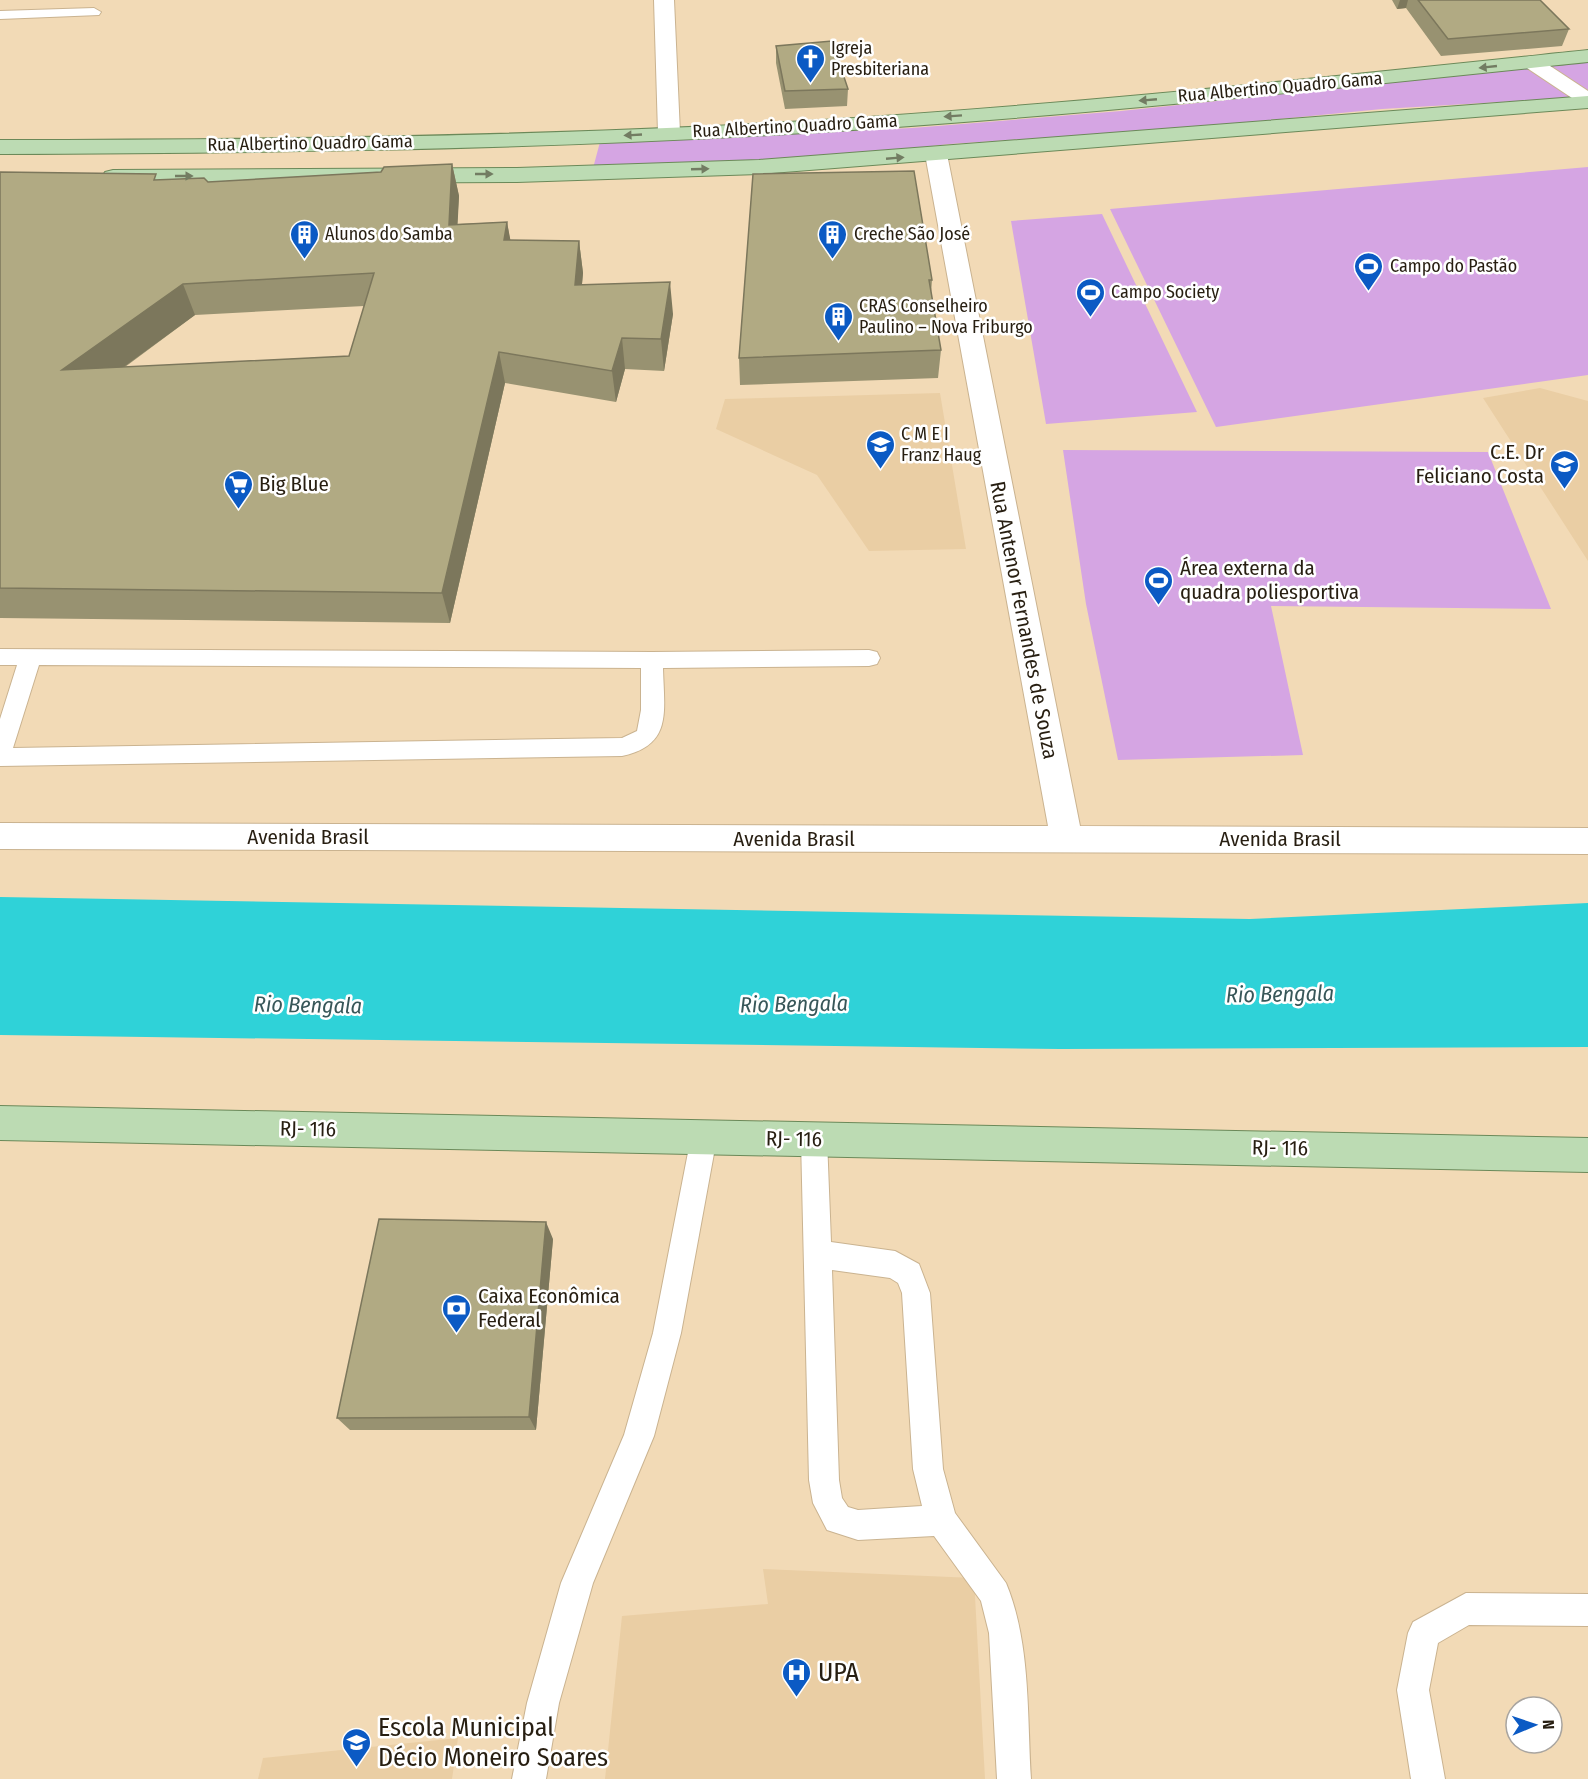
<svg xmlns="http://www.w3.org/2000/svg" width="1588" height="1779" font-family="'Fira Sans Condensed',sans-serif">
  <style>
    .built { fill: #eacea4 }
    .green { fill: #d5a5e3 }
    .water { fill: #2fd2d8 }
    .lines { fill: none; stroke-linecap: round; stroke-linejoin: round }
    .lane-casing { stroke: #cab390; stroke-width: 2 }
    .street-casing { stroke: #cab390; stroke-width: 2 }
    .primary-casing { stroke: #6b8959; stroke-width: 2 }
    .lane { fill: #fff; fill-rule: evenodd }
    .street { fill: #fff; fill-rule: evenodd }
    .primary { fill: #bcdbb3; fill-rule: evenodd }
    .wall { fill: #989271; fill-rule: evenodd }
    .shaded-wall { fill: #7c775c }
    .building { fill: #b1aa83; stroke: #7c775c; stroke-width: 1.5; fill-rule: evenodd }
    .oneway { fill: #727c62 }
    .labels { text-anchor: middle; dominant-baseline: central; stroke-width: 5; stroke-linejoin: round; paint-order: stroke }
    .far-poi-label { font-size: 18px; fill: #271e11; stroke: #fff; text-anchor: start }
    .far-street-label { font-size: 18px; fill: #271e11; stroke: #fff }
    .poi-label { font-size: 21px; fill: #271e11; stroke: #fff; text-anchor: start }
    .street-label { font-size: 21px; fill: #271e11; stroke: #fff }
    .water-label { font-size: 22px; font-style: italic; fill: #385759; stroke: #fff }
    .near-poi-label { font-size: 26px; fill: #271e11; stroke: #fff; text-anchor: start }
  </style>
  <rect width="100%" height="100%" fill="#f2dab6"/>
  <path class="built" d="M 1540,388 L 1588,401 L 1588,561 L 1483,398 Z
    M 940,393 L 966,549 L 869,551 L 817,475 L 716,429 L 725,399 Z
    M 763,1569 L 974,1578 L 985,1779 L 605,1779 L 622,1616 L 768,1604 Z
    M 458,1738 L 452,1779 L 258,1779 L 263,1758 Z"/>
  <path class="green" d="M 1588,60 L 1588,97 L 1382,109 L 1180,129 L 950,144 L 777,163 L 592,172 L 600,142 L 912,128 L 1121,111 L 1569,64 Z
    M 1588,167 L 1588,375 L 1216,427 L 1110,209 Z
    M 1102,214 L 1197,412 L 1046,424 L 1011,221 Z
    M 1063,450 L 1488,452 L 1551,609 L 1271,606 L 1303,755 L 1118,760 L 1086,604 Z"/>
  <path class="water" d="M 0,897 L 1250,919 L 1588,903 L 1588,1047 L 1060,1049 L 0,1035 Z"/>
  <g class="lines">
    <defs>
      <path id="lane" d="M 94,8 L 101,12 L 99,15 L 0,19 L 0,11 Z
        M 0,649 L 652,652 L 869,650 L 877,652 L 880,658 L 877,664 L 869,666 L 663,668 C 664,711 673,745 622,756 L 0,766 L 0,719 L 17,665 L 0,665 ZM 39,665 L 641,668 L 641,710 L 637,731 L 622,738 L 13,748 Z
        M 704,1125 L 713,1128 L 717,1137 L 681,1333 L 654,1436 L 593,1583 L 559,1703 L 546,1779 L 512,1779 L 527,1703 L 561,1583 L 624,1435 L 653,1333 L 691,1137 L 695,1128 Z
        M 814,1127 L 823,1130 L 827,1139 L 831,1242 L 895,1251 L 919,1264 L 930,1293 L 943,1469 L 955,1513 L 1006,1583 C 1031,1643 1027,1715 1031,1779 L 997,1779 L 989,1633 L 981,1601 L 934,1536 L 858,1540 L 827,1530 L 813,1503 L 809,1480 L 801,1139 L 805,1130 ZM 832,1270 L 890,1278 L 898,1283 L 902,1293 L 913,1469 L 922,1506 L 858,1510 L 848,1507 L 842,1498 L 839,1480 Z
        M 1466,1593 L 1588,1594 L 1588,1626 L 1469,1625 L 1438,1643 L 1429,1690 L 1445,1779 L 1411,1779 L 1397,1690 L 1408,1633 L 1413,1622 Z"/>
      <path id="street" d="M 654,0 L 674,0 L 680,133 L 677,138 L 661,138 L 658,133 Z
        M 1531,56 L 1538,58 L 1588,91 L 1588,106 L 1581,104 L 1524,66 L 1521,62 L 1524,58 Z
        M 936,147 L 944,149 L 947,154 L 1080,826 L 1588,828 L 1588,854 L 0,849 L 0,823 L 1048,826 L 925,154 L 928,149 Z"/>
      <path id="primary" d="M 1588,50 L 1588,62 C 1310,91 1031,121 752,136 C 501,150 251,153 0,154 L 0,140 C 251,140 501,137 752,124 C 1031,109 1310,79 1588,50 Z
        M 1588,96 L 1588,108 L 759,174 L 517,182 L 113,184 L 105,182 L 102,177 L 105,172 L 113,170 L 517,168 L 759,160 Z
        M 0,1106 L 1588,1138 L 1588,1172 L 0,1140 Z"/>
    </defs>
    <use href="#lane" class="lane-casing"/>
    <use href="#street" class="street-casing"/>
    <use href="#primary" class="primary-casing"/>
    <use href="#lane" class="lane"/>
    <use href="#street" class="street"/>
    <use href="#primary" class="primary"/>
  </g>
  <path class="wall" d="M 1392,0 L 1540,0 L 1569,29 L 1562,46 L 1441,56 L 1406,8 L 1397,9 Z
    M 776,46 L 848,89 L 847,106 L 785,109 L 776,63 Z
    M 452,164 L 459,196 L 457,224 L 507,222 L 510,240 L 579,241 L 583,273 L 582,284 L 673,314 L 664,371 L 625,369 L 616,402 L 505,383 L 450,623 L 0,618 L 0,172 L 158,180 L 208,182 L 381,172 ZM 364,306 L 349,356 L 125,367 L 195,315 Z
    M 753,174 L 932,280 L 931,294 L 941,350 L 938,378 L 740,385 L 739,358 Z
    M 553,1239 L 536,1430 L 350,1430 L 337,1418 Z"/>
  <path class="shaded-wall" d="M 1400,0 L 1408,0 L 1406,8 L 1397,9 Z
    M 452,164 L 459,196 L 456,256 L 449,225 Z
    M 507,222 L 513,254 L 504,240 Z
    M 579,241 L 583,273 L 579,316 L 575,285 Z
    M 670,282 L 673,314 L 664,371 L 661,339 Z
    M 183,284 L 195,315 L 77,401 L 62,370 Z
    M 622,338 L 625,369 L 616,402 L 612,371 Z
    M 499,352 L 505,383 L 450,623 L 442,593 Z
    M 546,1222 L 553,1239 L 536,1430 L 529,1417 Z"/>
  <path class="building" d="M 1418,0 L 1540,0 L 1569,29 L 1448,39 Z
    M 832,41 L 848,89 L 785,91 L 776,46 Z
    M 452,164 L 449,225 L 507,222 L 504,240 L 579,241 L 575,285 L 670,282 L 661,339 L 622,338 L 612,371 L 499,352 L 442,593 L 0,588 L 0,172 L 156,174 L 154,180 L 204,178 L 208,182 L 381,172 L 384,167 ZM 374,273 L 349,356 L 62,370 L 183,284 Z
    M 914,171 L 932,280 L 929,280 L 941,350 L 739,358 L 753,174 Z
    M 379,1219 L 546,1222 L 529,1417 L 337,1418 Z"/>
  <defs><path id="oneway-solid" d="M-6-.8H1V-3.2L6.5 0L1 3.2V.8H-6Z" transform="scale(1.5)"/></defs>
  <g class="oneway">
    <use href="#oneway-solid" transform="translate(1488 67) rotate(174)"/>
    <use href="#oneway-solid" transform="translate(1148 100) rotate(175)"/>
    <use href="#oneway-solid" transform="translate(953 116) rotate(176)"/>
    <use href="#oneway-solid" transform="translate(633 135) rotate(177)"/>
    <use href="#oneway-solid" transform="translate(895 158) rotate(-5)"/>
    <use href="#oneway-solid" transform="translate(700 169) rotate(-2)"/>
    <use href="#oneway-solid" transform="translate(484 174)"/>
    <use href="#oneway-solid" transform="translate(184 176)"/>
  </g>
  <defs>
    <symbol id="church-pin" viewBox="-11 -11 22 30"><path d="M0 17L-7.5 6A9.5 9.5 0 1 1 7.5 6Z" fill="#0b5ac4" stroke="#fff"/><path d="M-1.2-6h2.4v3.5h3.3v2.4h-3.3V6h-2.4V-.1h-3.3v-2.4h3.3Z" fill="#fff"/></symbol>
    <symbol id="building-pin" viewBox="-11 -11 22 30"><path d="M0 17L-7.5 6A9.5 9.5 0 1 1 7.5 6Z" fill="#0b5ac4" stroke="#fff"/><path d="M-4-6H4V6H1V3H-1V6H-4ZM-2.5-4.3h1.7v1.8h-1.7ZM.8-4.3h1.7v1.8H.8ZM-2.5-1h1.7V.8h-1.7ZM.8-1h1.7V.8H.8Z" fill="#fff"/></symbol>
    <symbol id="stadium-pin" viewBox="-11 -11 22 30"><path d="M0 17L-7.5 6A9.5 9.5 0 1 1 7.5 6Z" fill="#0b5ac4" stroke="#fff"/><path d="M0-5a6.5 5 0 1 0 0 10a6.5 5 0 1 0 0-10ZM-3.5-1.8h7v3.6h-7Z" fill="#fff"/></symbol>
    <symbol id="school-pin" viewBox="-11 -11 22 30"><path d="M0 17L-7.5 6A9.5 9.5 0 1 1 7.5 6Z" fill="#0b5ac4" stroke="#fff"/><path d="M0-5L7-2L0 1L-7-2ZM-4 1L0 2.5L4 1V4Q0 6-4 4Z" fill="#fff"/></symbol>
    <symbol id="supermarket-pin" viewBox="-11 -11 22 30"><path d="M0 17L-7.5 6A9.5 9.5 0 1 1 7.5 6Z" fill="#0b5ac4" stroke="#fff"/><path d="M-6-5.5h2.5l.6 2H6L4.5 2H-2.5L-4.4-4H-6ZM-1.5 3.2a1.3 1.3 0 1 0 .1 0ZM3 3.2a1.3 1.3 0 1 0 .1 0Z" fill="#fff"/></symbol>
    <symbol id="bank-pin" viewBox="-11 -11 22 30"><path d="M0 17L-7.5 6A9.5 9.5 0 1 1 7.5 6Z" fill="#0b5ac4" stroke="#fff"/><path d="M-6-4H6V4H-6ZM0-2.3a2.3 2.3 0 1 0 0 4.6a2.3 2.3 0 1 0 0-4.6Z" fill="#fff"/></symbol>
    <symbol id="hospital-pin" viewBox="-11 -11 22 30"><path d="M0 17L-7.5 6A9.5 9.5 0 1 1 7.5 6Z" fill="#0b5ac4" stroke="#fff"/><path d="M-5-5h3v3.5h4V-5h3V5h-3V1.5h-4V5h-3Z" fill="#fff"/></symbol>
  </defs>
  <g fill-rule="evenodd">
    <use href="#church-pin" x="794" y="42" width="33" height="45"/>
    <use href="#building-pin" x="288" y="218" width="33" height="45"/>
    <use href="#building-pin" x="816" y="218" width="33" height="45"/>
    <use href="#stadium-pin" x="1352" y="250" width="33" height="45"/>
    <use href="#stadium-pin" x="1074" y="276" width="33" height="45"/>
    <use href="#building-pin" x="822" y="300" width="33" height="45"/>
    <use href="#school-pin" x="864" y="428" width="33" height="45"/>
    <use href="#school-pin" x="1548" y="448" width="33" height="45"/>
    <use href="#supermarket-pin" x="222" y="468" width="33" height="45"/>
    <use href="#stadium-pin" x="1142" y="564" width="33" height="45"/>
    <use href="#bank-pin" x="440" y="1292" width="33" height="45"/>
    <use href="#hospital-pin" x="780" y="1656" width="33" height="45"/>
    <use href="#school-pin" x="340" y="1726" width="33" height="45"/>
  </g>
  <g class="labels">
    <g class="far-poi-label">
      <text x="831" y="48">Igreja<tspan x="831" dy="21">Presbiteriana</tspan></text>
      <text x="325" y="234">Alunos do Samba</text>
      <text x="854" y="234">Creche São José</text>
      <text x="1390" y="266">Campo do Pastão</text>
      <text x="1111" y="292">Campo Society</text>
      <text x="859" y="306">CRAS Conselheiro<tspan x="859" dy="21">Paulino – Nova Friburgo</tspan></text>
      <text x="901" y="434">C M E I<tspan x="901" dy="21">Franz Haug</tspan></text>
    </g>
    <g class="far-street-label">
      <text transform="translate(1280 87) rotate(-5)">Rua Albertino Quadro Gama</text>
      <text transform="translate(795 126) rotate(-3)">Rua Albertino Quadro Gama</text>
      <text transform="translate(310 143) rotate(-1)">Rua Albertino Quadro Gama</text>
    </g>
    <g class="poi-label">
      <text x="1544" y="452" text-anchor="end">C.E. Dr<tspan x="1544" dy="24">Feliciano Costa</tspan></text>
      <text x="259" y="484">Big Blue</text>
      <text x="1180" y="568">Área externa da<tspan x="1180" dy="24">quadra poliesportiva</tspan></text>
      <text x="478" y="1296">Caixa Econômica<tspan x="478" dy="24">Federal</tspan></text>
    </g>
    <g class="street-label">
      <text transform="translate(1024 620) rotate(79)">Rua Antenor Fernandes de Souza</text>
      <text x="308" y="837">Avenida Brasil</text>
      <text x="794" y="839">Avenida Brasil</text>
      <text x="1280" y="839">Avenida Brasil</text>
      <text transform="translate(308 1129) rotate(1)">RJ- 116</text>
      <text transform="translate(794 1139) rotate(1)">RJ- 116</text>
      <text transform="translate(1280 1148) rotate(1)">RJ- 116</text>
    </g>
    <g class="water-label">
      <text transform="translate(1280 994) rotate(-1)">Rio Bengala</text>
      <text transform="translate(794 1004) rotate(-1)">Rio Bengala</text>
      <text transform="translate(308 1005) rotate(1)">Rio Bengala</text>
    </g>
    <g class="near-poi-label">
      <text x="818" y="1672">UPA</text>
      <text x="378" y="1727">Escola Municipal<tspan x="378" dy="30">Décio Moneiro Soares</tspan></text>
    </g>
  </g>
  <g transform="translate(1534 1725) rotate(88)"><circle r="28" fill="#ffffff" stroke="#a9a5a0" stroke-width="1.5"/>
  <path d="M0-4.5L10 22L0 15L-10 22Z" fill="#0b5ac4"/>
  <text y="-9" font-size="16" font-weight="bold" text-anchor="middle" fill="#271e11">N</text>
  </g>
</svg>
